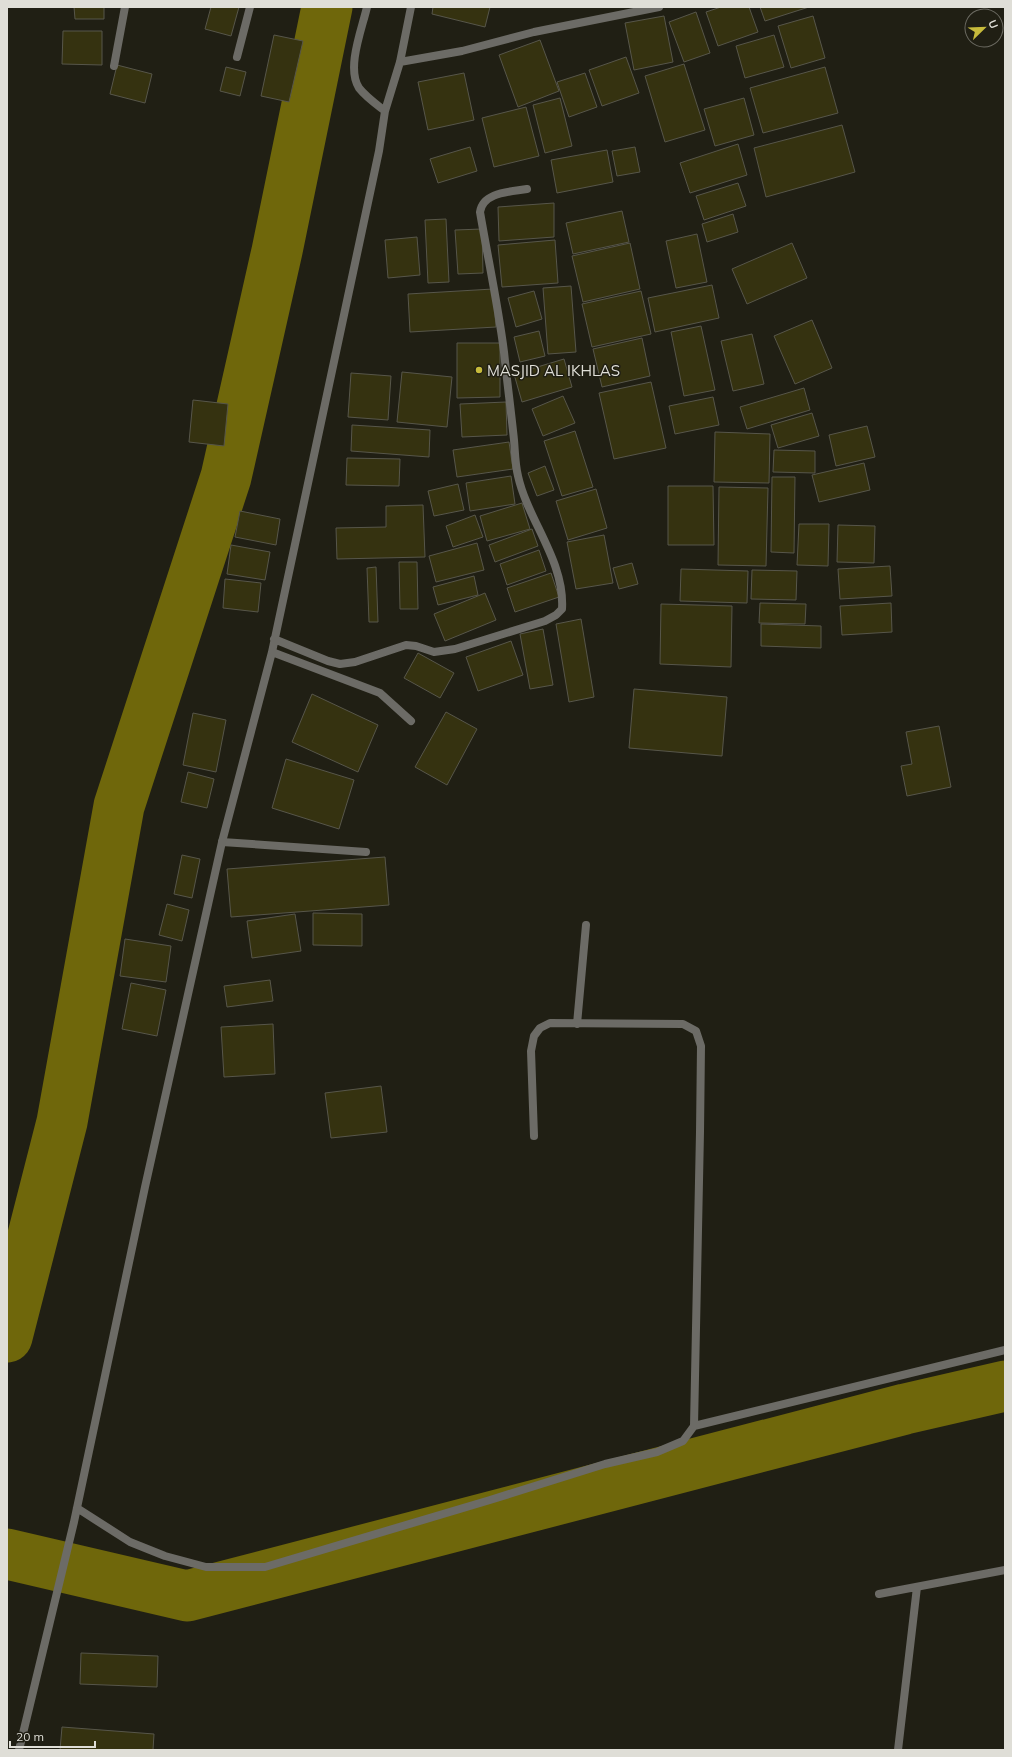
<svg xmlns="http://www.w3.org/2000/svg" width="1012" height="1757" font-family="Mulish,sans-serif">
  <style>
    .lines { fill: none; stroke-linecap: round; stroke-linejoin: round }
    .river { stroke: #6f670b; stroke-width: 51 }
    .building { fill: #353210; stroke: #57564a }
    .lane { stroke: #6c6b66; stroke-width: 8 }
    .street { stroke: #6c6b66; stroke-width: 8 }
    .poi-dot { fill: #c7bb3b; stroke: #201f14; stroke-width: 1.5 }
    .labels { text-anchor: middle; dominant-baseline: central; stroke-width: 3; stroke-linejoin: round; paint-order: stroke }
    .poi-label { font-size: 15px; fill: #dfded7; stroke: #201f14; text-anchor: start }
  </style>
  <rect width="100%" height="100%" fill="#201f14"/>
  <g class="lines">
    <path class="river" d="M 7,1337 L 62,1122 L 119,806 L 226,477 L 277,251 L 327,7
      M 7,1554 L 187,1596 L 905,1409 L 1005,1386"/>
  </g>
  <path class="building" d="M 74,7 L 104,7 L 104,19 L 75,19 Z
    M 211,7 L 239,7 L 231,36 L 205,29 Z
    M 433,7 L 490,7 L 485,27 L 432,14 Z
    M 721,7 L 749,7 L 758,32 L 718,46 L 706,12 Z
    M 760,7 L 809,7 L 765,21 Z
    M 696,12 L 710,53 L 684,62 L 669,22 Z
    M 664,16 L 673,62 L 634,70 L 625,23 Z
    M 813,16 L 825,58 L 791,68 L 778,26 Z
    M 63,31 L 102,31 L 102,65 L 62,64 Z
    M 274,35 L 303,41 L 289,102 L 261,96 Z
    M 774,35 L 784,67 L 745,78 L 736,46 Z
    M 540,40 L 559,91 L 518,107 L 499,55 Z
    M 626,57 L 639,93 L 602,106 L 589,70 Z
    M 684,64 L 705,130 L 665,142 L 645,76 Z
    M 117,65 L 152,74 L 145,103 L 110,94 Z
    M 226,67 L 246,72 L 240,96 L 220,91 Z
    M 825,67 L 838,113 L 763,133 L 750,88 Z
    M 464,73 L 474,120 L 428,130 L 418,82 Z
    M 585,73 L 597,107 L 569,117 L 557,82 Z
    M 560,98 L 572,146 L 545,153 L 533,105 Z
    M 744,98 L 754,135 L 715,146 L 704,109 Z
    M 526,107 L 539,156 L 494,167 L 482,118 Z
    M 842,125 L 855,172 L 766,197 L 754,148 Z
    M 738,144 L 747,175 L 690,193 L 680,163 Z
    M 470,147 L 477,171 L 438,183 L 430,159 Z
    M 635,147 L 640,172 L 617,176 L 612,151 Z
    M 607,150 L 613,182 L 557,193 L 551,160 Z
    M 738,183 L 746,206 L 704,220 L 696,196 Z
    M 554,203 L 554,237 L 499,241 L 498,207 Z
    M 622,211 L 629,242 L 573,254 L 566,223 Z
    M 733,214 L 738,232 L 707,242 L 702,224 Z
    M 446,219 L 449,282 L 428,283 L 425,220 Z
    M 482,229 L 483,273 L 458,274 L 455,230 Z
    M 697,234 L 707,282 L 676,288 L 666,241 Z
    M 417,237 L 420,275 L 388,278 L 385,240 Z
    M 555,240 L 558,283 L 502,287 L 498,245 Z
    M 630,243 L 640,289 L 583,302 L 572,256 Z
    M 792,243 L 807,278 L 747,304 L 732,269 Z
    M 712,285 L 719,318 L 655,332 L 648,298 Z
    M 571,286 L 576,352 L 548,354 L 543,288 Z
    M 493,289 L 496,327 L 410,332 L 408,294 Z
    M 534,291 L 542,319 L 516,327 L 508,298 Z
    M 641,291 L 651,334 L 592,347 L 582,304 Z
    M 812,320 L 832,368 L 795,384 L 774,336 Z
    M 701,326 L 715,390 L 684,396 L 671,332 Z
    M 539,331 L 545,356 L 520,362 L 514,337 Z
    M 752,334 L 764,384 L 733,391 L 721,341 Z
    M 642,338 L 650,376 L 602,387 L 593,349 Z
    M 457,343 L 500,343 L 500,397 L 457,398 Z
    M 564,359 L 572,387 L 522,402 L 514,374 Z
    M 402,372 L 452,377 L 447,427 L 397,422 Z
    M 351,373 L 391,376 L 388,420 L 348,417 Z
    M 651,382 L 666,448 L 614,459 L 599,393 Z
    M 804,388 L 810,410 L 747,429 L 740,407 Z
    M 563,396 L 575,423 L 543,436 L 532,409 Z
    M 713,397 L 719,425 L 675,434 L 669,406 Z
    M 193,400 L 228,404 L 224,446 L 189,442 Z
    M 506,402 L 507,435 L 462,437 L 460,404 Z
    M 812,413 L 819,436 L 778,448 L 771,425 Z
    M 352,425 L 430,430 L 429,457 L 351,451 Z
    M 867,426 L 875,457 L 836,466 L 829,435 Z
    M 575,431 L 593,487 L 562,496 L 544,441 Z
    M 715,432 L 770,434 L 769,483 L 714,482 Z
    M 509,442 L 513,469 L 457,477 L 453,450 Z
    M 774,450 L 815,451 L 815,473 L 773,472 Z
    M 347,458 L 400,459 L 399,486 L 346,485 Z
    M 864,463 L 870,490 L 819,502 L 812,475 Z
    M 545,466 L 554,490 L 537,496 L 528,473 Z
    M 511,476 L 515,504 L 470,511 L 466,483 Z
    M 772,477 L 795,477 L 794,553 L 771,552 Z
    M 458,484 L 464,510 L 434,516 L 428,491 Z
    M 668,486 L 713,486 L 714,545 L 668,545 Z
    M 719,487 L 768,488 L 766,566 L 718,565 Z
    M 596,489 L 607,528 L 568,540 L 556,501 Z
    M 522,503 L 530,529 L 487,541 L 480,516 Z
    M 423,505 L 425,557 L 337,559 L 336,528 L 386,527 L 386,506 Z
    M 240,511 L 280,519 L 276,545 L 235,537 Z
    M 475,515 L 483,537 L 453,547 L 446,526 Z
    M 799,524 L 829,524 L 828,566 L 797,565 Z
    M 838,525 L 875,526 L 874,563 L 837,562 Z
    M 532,529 L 538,546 L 495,562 L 489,545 Z
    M 604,535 L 613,583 L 576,589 L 567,542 Z
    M 477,543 L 484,570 L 436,582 L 429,556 Z
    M 231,545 L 270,552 L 265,580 L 227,574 Z
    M 539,550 L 546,571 L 507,585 L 500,564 Z
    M 399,562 L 417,562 L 418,609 L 400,609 Z
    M 632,563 L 638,584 L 619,589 L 613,568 Z
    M 890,566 L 892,596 L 840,599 L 838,569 Z
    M 376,567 L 378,622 L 369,622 L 367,568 Z
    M 681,569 L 748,571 L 747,603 L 680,601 Z
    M 752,570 L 797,571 L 796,600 L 751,599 Z
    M 551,573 L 559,597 L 515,612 L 507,588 Z
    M 474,576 L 478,595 L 438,605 L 433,587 Z
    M 225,579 L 261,583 L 258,612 L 223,608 Z
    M 485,593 L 496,620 L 445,641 L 434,614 Z
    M 760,603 L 806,604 L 805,624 L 759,623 Z
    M 891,603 L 892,632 L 842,635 L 840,606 Z
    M 661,604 L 732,606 L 731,667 L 660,664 Z
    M 581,619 L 594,697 L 569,702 L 556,624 Z
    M 761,624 L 821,626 L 821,648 L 761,646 Z
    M 543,629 L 553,685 L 530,689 L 520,634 Z
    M 511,641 L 523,675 L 478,691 L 466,657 Z
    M 418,653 L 454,673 L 440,698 L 404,678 Z
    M 634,689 L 727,697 L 722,756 L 629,748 Z
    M 312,694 L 378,725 L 358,772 L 292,742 Z
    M 446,712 L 477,729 L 447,785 L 415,767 Z
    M 193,713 L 226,720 L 216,772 L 183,765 Z
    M 939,726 L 951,787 L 907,796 L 901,766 L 912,764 L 906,732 Z
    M 286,759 L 354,780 L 339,829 L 272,808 Z
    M 188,772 L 214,779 L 207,808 L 181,802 Z
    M 182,855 L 200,859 L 192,898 L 174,894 Z
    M 385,857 L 389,905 L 231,917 L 227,869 Z
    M 167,904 L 189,910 L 182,941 L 159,935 Z
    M 313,913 L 362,914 L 362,946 L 313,945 Z
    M 295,914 L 301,951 L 252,958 L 247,921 Z
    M 125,939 L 171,946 L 166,982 L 120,976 Z
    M 270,980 L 273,1001 L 227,1007 L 224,986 Z
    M 131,983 L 166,990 L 157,1036 L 122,1029 Z
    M 273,1024 L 275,1074 L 224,1077 L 221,1027 Z
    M 381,1086 L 387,1132 L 331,1138 L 325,1093 Z
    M 81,1653 L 158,1656 L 157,1687 L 80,1684 Z
    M 62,1727 L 154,1734 L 153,1750 L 60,1750 Z"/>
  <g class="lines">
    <path class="lane" d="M 222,842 L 366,852"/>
    <path class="street" d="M 367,7 C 362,29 346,68 359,88 C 366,97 376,104 385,111
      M 237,57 L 250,7
      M 400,62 L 462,51 L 534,32 L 659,7
      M 114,66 L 125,7
      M 274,639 L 328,661 L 340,664 L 355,662 L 406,645 L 416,646 L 434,652 L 455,649 L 545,621 L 556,615 L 562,609 C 565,561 528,521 518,476 C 515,464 515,451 514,440 C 511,411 507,381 504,352 C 498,305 488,259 480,212 C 483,192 510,192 527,189
      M 272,652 L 380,693 L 411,721
      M 577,1024 L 586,925
      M 694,1426 L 1005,1350
      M 77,1508 L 130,1542 L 165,1556 L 206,1567 L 265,1567 L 490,1500 L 605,1464 L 657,1452 L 683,1441 L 694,1426 L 700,1132 L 701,1046 L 696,1031 L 683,1024 L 550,1023 L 540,1028 L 534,1036 L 531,1051 L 534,1136
      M 879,1594 L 1005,1570
      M 19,1750 L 74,1522 L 145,1187 L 222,842 L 272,652 L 379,151 L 385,111 L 400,62 L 411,7
      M 898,1750 L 917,1587"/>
  </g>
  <circle class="poi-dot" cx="479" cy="370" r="4"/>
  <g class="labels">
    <g class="poi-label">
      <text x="487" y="370">MASJID AL IKHLAS</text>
    </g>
  </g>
  <rect width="1012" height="1757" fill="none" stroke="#dfded7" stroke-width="16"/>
  <g transform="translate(984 28) rotate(67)"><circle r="19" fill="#201f14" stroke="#6c6b62"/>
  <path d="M0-3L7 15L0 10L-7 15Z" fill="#c7bb3b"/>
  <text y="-6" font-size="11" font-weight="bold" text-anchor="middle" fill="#dfded7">U</text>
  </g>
  <path d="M10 1741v6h85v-6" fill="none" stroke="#dfded7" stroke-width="2"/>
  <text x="16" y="1741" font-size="12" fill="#dfded7" stroke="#201f14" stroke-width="3" paint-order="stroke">20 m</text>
</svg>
